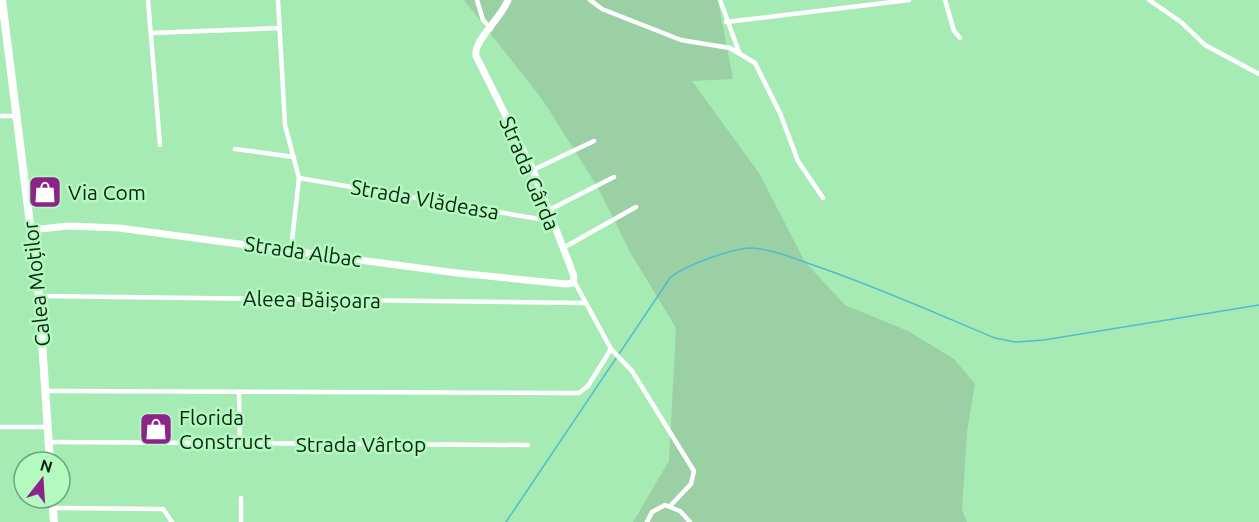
<svg xmlns="http://www.w3.org/2000/svg" width="1259" height="522" font-family="Ubuntu,sans-serif">
  <style>
    .green { fill: #9bcfa4 }
    .lines { fill: none; stroke-linecap: round; stroke-linejoin: round }
    .stream { stroke: #50bdce; stroke-width: 1.5 }
    .street { stroke: #fff; stroke-width: 4.5 }
    .secondary { stroke: #fff; stroke-width: 7 }
    .primary { stroke: #fff; stroke-width: 8 }
    .labels { text-anchor: middle; dominant-baseline: central; stroke-width: 5; stroke-linejoin: round; paint-order: stroke }
    .street-label { font-size: 21px; fill: #092510; stroke: #b3f9c0 }
    .poi-label { font-size: 21px; fill: #092510; stroke: #b3f9c0; text-anchor: start }
  </style>
  <rect width="100%" height="100%" fill="#a6ebb3"/>
  <path class="green" d="M 464,0 L 718,0 L 733,79 L 692,81 L 759,173 L 805,262 L 845,305 L 908,331 L 954,359 L 975,384 L 967,432 L 962,510 L 967,522 L 633,522 L 669,461 L 676,328 L 630,252 L 597,186 L 542,99 Z"/>
  <g class="lines">
    <path class="stream" d="M 506,522 L 670,278 C 683,266 733,248 751,248 C 772,249 793,258 813,265 C 875,286 935,313 995,338 L 1015,342 L 1044,340 L 1259,305"/>
    <path class="street" d="M 148,0 L 160,145
      M 278,0 L 285,125 L 299,178 L 291,250
      M 477,0 L 483,20 L 491,29
      M 590,0 L 602,9 L 681,40 L 730,48 L 755,63 L 780,113 L 798,161 L 823,198
      M 720,0 L 739,52
      M 945,0 L 954,31 L 960,38
      M 1149,0 L 1181,22 L 1205,45 L 1259,74
      M 726,22 L 909,0
      M 151,33 L 279,28
      M 0,116 L 16,116
      M 235,149 L 294,157
      M 533,170 L 594,141
      M 299,178 L 551,221
      M 547,211 L 614,177
      M 563,248 L 636,207
      M 574,281 L 611,349
      M 39,296 L 584,303
      M 611,349 L 632,371 L 694,471 L 691,484 L 670,506
      M 47,391 L 579,393 L 588,386 L 611,349
      M 239,392 L 240,444
      M 0,427 L 48,427
      M 49,442 L 528,445
      M 53,508 L 163,509 L 172,522
      M 241,522 L 241,498
      M 647,522 L 652,512 L 665,505 L 680,511 L 690,522"/>
    <path class="secondary" d="M 31,230 L 68,226 L 119,228 L 457,273 L 566,284 L 573,283 L 574,276 L 533,170 L 476,56 C 473,41 502,17 508,0"/>
    <path class="primary" d="M 2,0 L 39,296 L 50,462
      M 52,498 L 54,522"/>
  </g>
  <defs>
    <symbol id="shop-square" viewBox="-11 -11 22 22"><rect x="-9" y="-9" width="18" height="18" rx="4" fill="#8c2388" stroke="#b3f9c0"/><path d="M-5-2.5h2.3a2.7 3.5 0 0 1 5.4 0H5L5.5 6h-11ZM-1.5-2.5h3a1.5 2.3 0 0 0-3 0Z" fill="#fff"/></symbol>
  </defs>
  <g fill-rule="evenodd">
    <use href="#shop-square" x="26" y="173" width="38" height="38"/>
    <use href="#shop-square" x="137" y="410" width="38" height="38"/>
  </g>
  <g class="labels">
    <g class="street-label">
      <text transform="translate(530 173) rotate(67)">Strada Gârda</text>
      <text transform="translate(425 199) rotate(10)">Strada Vlădeasa</text>
      <text transform="translate(303 251) rotate(8)">Strada Albac</text>
      <text transform="translate(36 284) rotate(-96)">Calea Moților</text>
      <text transform="translate(312 299) rotate(1)">Aleea Băișoara</text>
      <text x="361" y="444">Strada Vârtop</text>
    </g>
    <g class="poi-label">
      <text x="68" y="192">Via Com</text>
      <text x="179" y="417">Florida<tspan x="179" dy="24">Construct</tspan></text>
    </g>
  </g>
  <g transform="translate(42 480) rotate(17)"><circle r="28" fill="#b3f9c0" stroke="#6fa47a" stroke-width="1.5"/>
  <path d="M0-4.5L10 22L0 15L-10 22Z" fill="#8c2388"/>
  <text y="-9" font-size="16" font-weight="bold" text-anchor="middle" fill="#092510">N</text>
  </g>
</svg>
